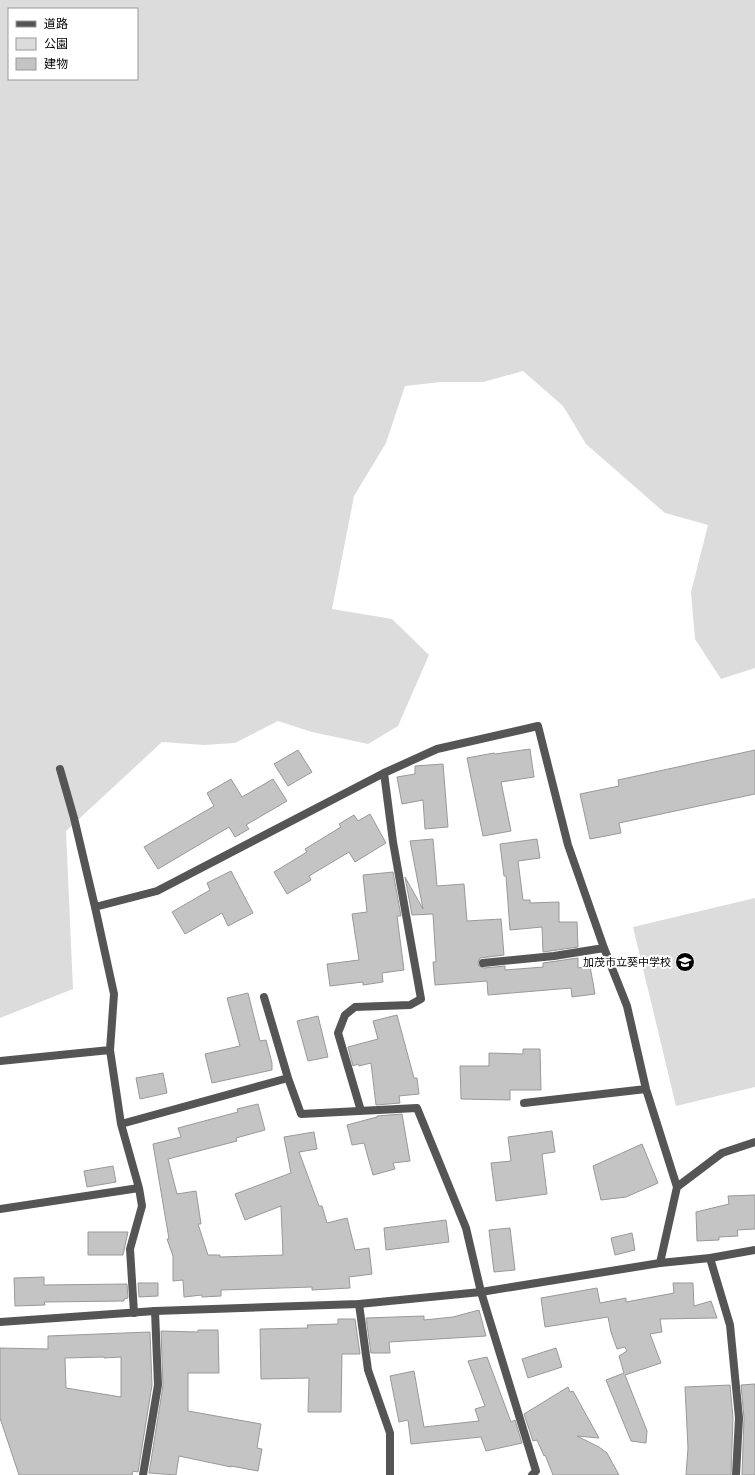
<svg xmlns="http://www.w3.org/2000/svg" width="755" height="1475" font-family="'PT Sans','Noto Sans JP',sans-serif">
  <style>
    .green { fill: #dcdcdc; fill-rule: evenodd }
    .building { fill: #c4c4c4; stroke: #999; fill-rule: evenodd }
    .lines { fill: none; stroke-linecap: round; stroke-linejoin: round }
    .minor { stroke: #555; stroke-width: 8 }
    .tertiary { stroke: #555; stroke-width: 8 }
    .labels { text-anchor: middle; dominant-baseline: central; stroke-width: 4; stroke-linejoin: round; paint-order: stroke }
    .poi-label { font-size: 11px; fill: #000; stroke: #fff; text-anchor: end }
  </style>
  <rect width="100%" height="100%" fill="#fff"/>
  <path class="green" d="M 0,0 L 755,0 L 755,668 L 721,679 L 695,639 L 691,592 L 708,525 L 665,513 L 586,444 L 563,406 L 523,371 L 483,382 L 441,382 L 405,386 L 386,443 L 354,496 L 332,609 L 392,619 L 429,655 L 398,726 L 368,744 L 312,732 L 278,721 L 235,743 L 204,745 L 162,742 L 66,831 L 73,989 L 0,1018 ZM 9,9 L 137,9 L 137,79 L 9,79 Z
    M 755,898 L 755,1087 L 676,1106 L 633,927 Z"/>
  <path class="building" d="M 530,749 L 534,777 L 501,782 L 511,831 L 483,836 L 467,758 L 494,753 L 495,754 Z
    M 298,750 L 312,772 L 288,786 L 274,764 Z
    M 755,750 L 755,794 L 619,823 L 621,833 L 590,839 L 580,794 L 619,786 L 618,780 Z
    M 443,764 L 448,827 L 425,829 L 423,800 L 402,804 L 397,777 L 415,774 L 415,766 Z
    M 231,779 L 242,797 L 273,779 L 287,801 L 246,825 L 249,829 L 235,837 L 229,827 L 158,869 L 144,847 L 214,806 L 207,793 Z
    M 370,814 L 386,843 L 355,862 L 349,852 L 309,876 L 311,880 L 287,894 L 274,872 L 307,852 L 305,849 L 341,827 L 339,824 L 354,815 L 358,821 Z
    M 433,839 L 437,886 L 464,884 L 467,921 L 501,919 L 504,955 L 480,958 L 478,963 L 479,966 L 484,968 L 505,966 L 505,970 L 543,967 L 543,963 L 578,958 L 578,968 L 590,966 L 595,994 L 572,997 L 571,988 L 488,995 L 487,981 L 435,985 L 433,962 L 436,962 L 433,914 L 412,915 L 405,877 L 423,909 L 410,841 Z
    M 537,839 L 540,858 L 518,861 L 523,900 L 530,900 L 530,903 L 559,902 L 559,922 L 577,922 L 578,947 L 543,952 L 542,927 L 510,930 L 506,876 L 504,876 L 500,844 Z
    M 231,871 L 253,913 L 228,926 L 222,913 L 185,934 L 172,912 L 210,890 L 207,883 Z
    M 393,872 L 401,916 L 397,916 L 404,970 L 382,973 L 383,982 L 363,985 L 363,982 L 330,986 L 327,964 L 359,960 L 352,914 L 367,912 L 363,875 Z
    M 248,993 L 260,1041 L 266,1040 L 272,1063 L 272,1070 L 212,1083 L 205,1054 L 240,1046 L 227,998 Z
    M 397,1015 L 414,1078 L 417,1078 L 419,1094 L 399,1096 L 400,1103 L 376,1105 L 371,1063 L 359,1066 L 358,1064 L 353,1066 L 348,1047 L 378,1039 L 373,1021 Z
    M 318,1016 L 328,1057 L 308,1061 L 297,1021 Z
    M 523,1049 L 540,1049 L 541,1090 L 510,1090 L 510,1100 L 461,1099 L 460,1066 L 489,1066 L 489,1053 L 523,1054 Z
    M 163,1073 L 167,1093 L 140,1099 L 136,1078 Z
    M 258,1104 L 265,1130 L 236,1138 L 237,1141 L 168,1159 L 177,1194 L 196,1191 L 201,1224 L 198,1224 L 208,1255 L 220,1255 L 220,1257 L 283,1255 L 281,1206 L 245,1220 L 235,1194 L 291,1173 L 284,1137 L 314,1132 L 317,1149 L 299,1152 L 319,1206 L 322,1206 L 327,1223 L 347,1218 L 355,1250 L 369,1248 L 372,1274 L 349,1277 L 350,1288 L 312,1290 L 312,1287 L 221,1290 L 221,1296 L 202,1297 L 202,1295 L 184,1297 L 183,1280 L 173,1281 L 173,1256 L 167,1239 L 169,1239 L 153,1144 L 181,1137 L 178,1128 L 238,1112 L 237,1109 Z
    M 402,1114 L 410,1161 L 393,1163 L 395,1169 L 373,1175 L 364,1143 L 352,1145 L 347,1125 L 377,1117 L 377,1116 Z
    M 552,1131 L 555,1152 L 542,1154 L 547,1194 L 496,1201 L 491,1163 L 511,1161 L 508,1137 Z
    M 642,1144 L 658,1183 L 626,1197 L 601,1200 L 593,1166 Z
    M 113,1166 L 116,1182 L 87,1187 L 84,1171 Z
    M 755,1195 L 755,1229 L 737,1230 L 738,1236 L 719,1237 L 719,1240 L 697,1241 L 696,1212 L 729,1204 L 728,1196 Z
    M 446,1220 L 449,1242 L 386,1250 L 384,1228 Z
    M 510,1228 L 515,1270 L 494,1272 L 489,1230 Z
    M 88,1232 L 128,1232 L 123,1255 L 88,1255 Z
    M 632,1233 L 635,1250 L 615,1255 L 611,1238 Z
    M 44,1277 L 44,1285 L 127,1284 L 128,1298 L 124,1299 L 124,1301 L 44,1302 L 45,1305 L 15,1306 L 14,1278 Z
    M 138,1283 L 158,1283 L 158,1296 L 139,1297 Z
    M 673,1283 L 693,1283 L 694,1306 L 711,1301 L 717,1318 L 660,1319 L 662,1332 L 650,1334 L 661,1363 L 625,1375 L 647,1431 L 646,1443 L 631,1441 L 606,1380 L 624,1373 L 619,1356 L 627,1351 L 625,1347 L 617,1349 L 611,1332 L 608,1317 L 545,1327 L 541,1298 L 597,1288 L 600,1303 L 626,1298 L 626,1302 L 674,1293 Z
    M 479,1310 L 486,1336 L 389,1342 L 390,1353 L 371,1353 L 366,1318 L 424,1316 L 424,1320 L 453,1317 Z
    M 338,1319 L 355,1319 L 360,1354 L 342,1354 L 341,1412 L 308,1412 L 309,1378 L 261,1379 L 260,1329 L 308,1328 L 307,1325 L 338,1324 Z
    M 198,1330 L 218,1330 L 219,1373 L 188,1373 L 188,1411 L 261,1424 L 257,1448 L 262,1449 L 258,1471 L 231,1466 L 231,1467 L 179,1456 L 176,1475 L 149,1473 L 163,1386 L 161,1331 L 198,1332 Z
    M 150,1332 L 152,1385 L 138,1472 L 133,1471 L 132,1475 L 19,1475 L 0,1418 L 0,1348 L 48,1349 L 48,1336 ZM 104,1357 L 104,1358 L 121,1357 L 121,1397 L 66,1388 L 65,1358 Z
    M 556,1348 L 562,1367 L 528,1378 L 522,1359 Z
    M 487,1357 L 511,1422 L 515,1420 L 522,1443 L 486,1451 L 481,1437 L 411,1444 L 408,1420 L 399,1422 L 390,1376 L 414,1371 L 424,1427 L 479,1421 L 475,1409 L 485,1406 L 468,1361 Z
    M 755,1384 L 755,1475 L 742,1475 L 744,1418 L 741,1385 Z
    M 730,1385 L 733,1418 L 731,1475 L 686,1475 L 688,1448 L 685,1387 Z
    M 568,1387 L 570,1392 L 573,1391 L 599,1438 L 577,1436 L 599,1447 L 607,1453 L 619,1475 L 553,1475 L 545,1455 L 544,1456 L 537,1440 L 533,1441 L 524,1414 Z"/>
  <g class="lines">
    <path class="minor" d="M 60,769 L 74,818 L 95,907 L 114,994 L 110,1050 L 121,1124 L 139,1188 L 142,1206 L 130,1249 L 134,1313
      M 95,907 L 157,891 L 384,773 L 437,749 L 538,726 L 568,845 L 604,948 L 627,1006 L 646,1089 L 677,1187 L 660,1263
      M 483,963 L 554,956 L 604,948
      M 264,997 L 288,1078 L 301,1114 L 417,1108 L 466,1228 L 481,1292 L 536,1471 L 532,1475
      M 0,1061 L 110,1050
      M 524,1103 L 646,1089
      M 361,1111 L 338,1033 L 345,1015 L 355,1007 L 410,1005 L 421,999 L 393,842 L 384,773
      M 121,1124 L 288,1078
      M 677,1187 L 722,1153 L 755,1142
      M 0,1209 L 139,1188
      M 710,1258 L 730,1325 L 739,1418 L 736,1475
      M 359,1304 L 368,1370 L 390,1433 L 390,1475
      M 143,1475 L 158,1385 L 155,1311"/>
    <path class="tertiary" d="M 0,1322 L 155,1311 L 359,1304 L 481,1292 L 660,1263 L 710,1258 L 755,1250"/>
  </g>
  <defs>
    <symbol id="school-disc" viewBox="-11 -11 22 22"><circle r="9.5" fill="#000" stroke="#fff"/><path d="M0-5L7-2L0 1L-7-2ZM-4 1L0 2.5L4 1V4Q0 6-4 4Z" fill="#fff"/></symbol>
  </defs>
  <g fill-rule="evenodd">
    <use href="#school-disc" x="674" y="951" width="22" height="22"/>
  </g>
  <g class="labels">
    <g class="poi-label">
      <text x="671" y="962">加茂市立葵中学校</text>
    </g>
  </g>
  <rect x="8" y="8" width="130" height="72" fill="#ffffff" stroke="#999999"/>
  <rect x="16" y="21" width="20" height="6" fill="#555555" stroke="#999999"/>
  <text x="44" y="28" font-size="12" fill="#000000">道路</text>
  <rect x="16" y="38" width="20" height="12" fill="#dcdcdc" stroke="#999999"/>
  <text x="44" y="48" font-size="12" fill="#000000">公園</text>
  <rect x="16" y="58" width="20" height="12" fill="#c4c4c4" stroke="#999999"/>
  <text x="44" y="68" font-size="12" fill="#000000">建物</text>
</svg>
